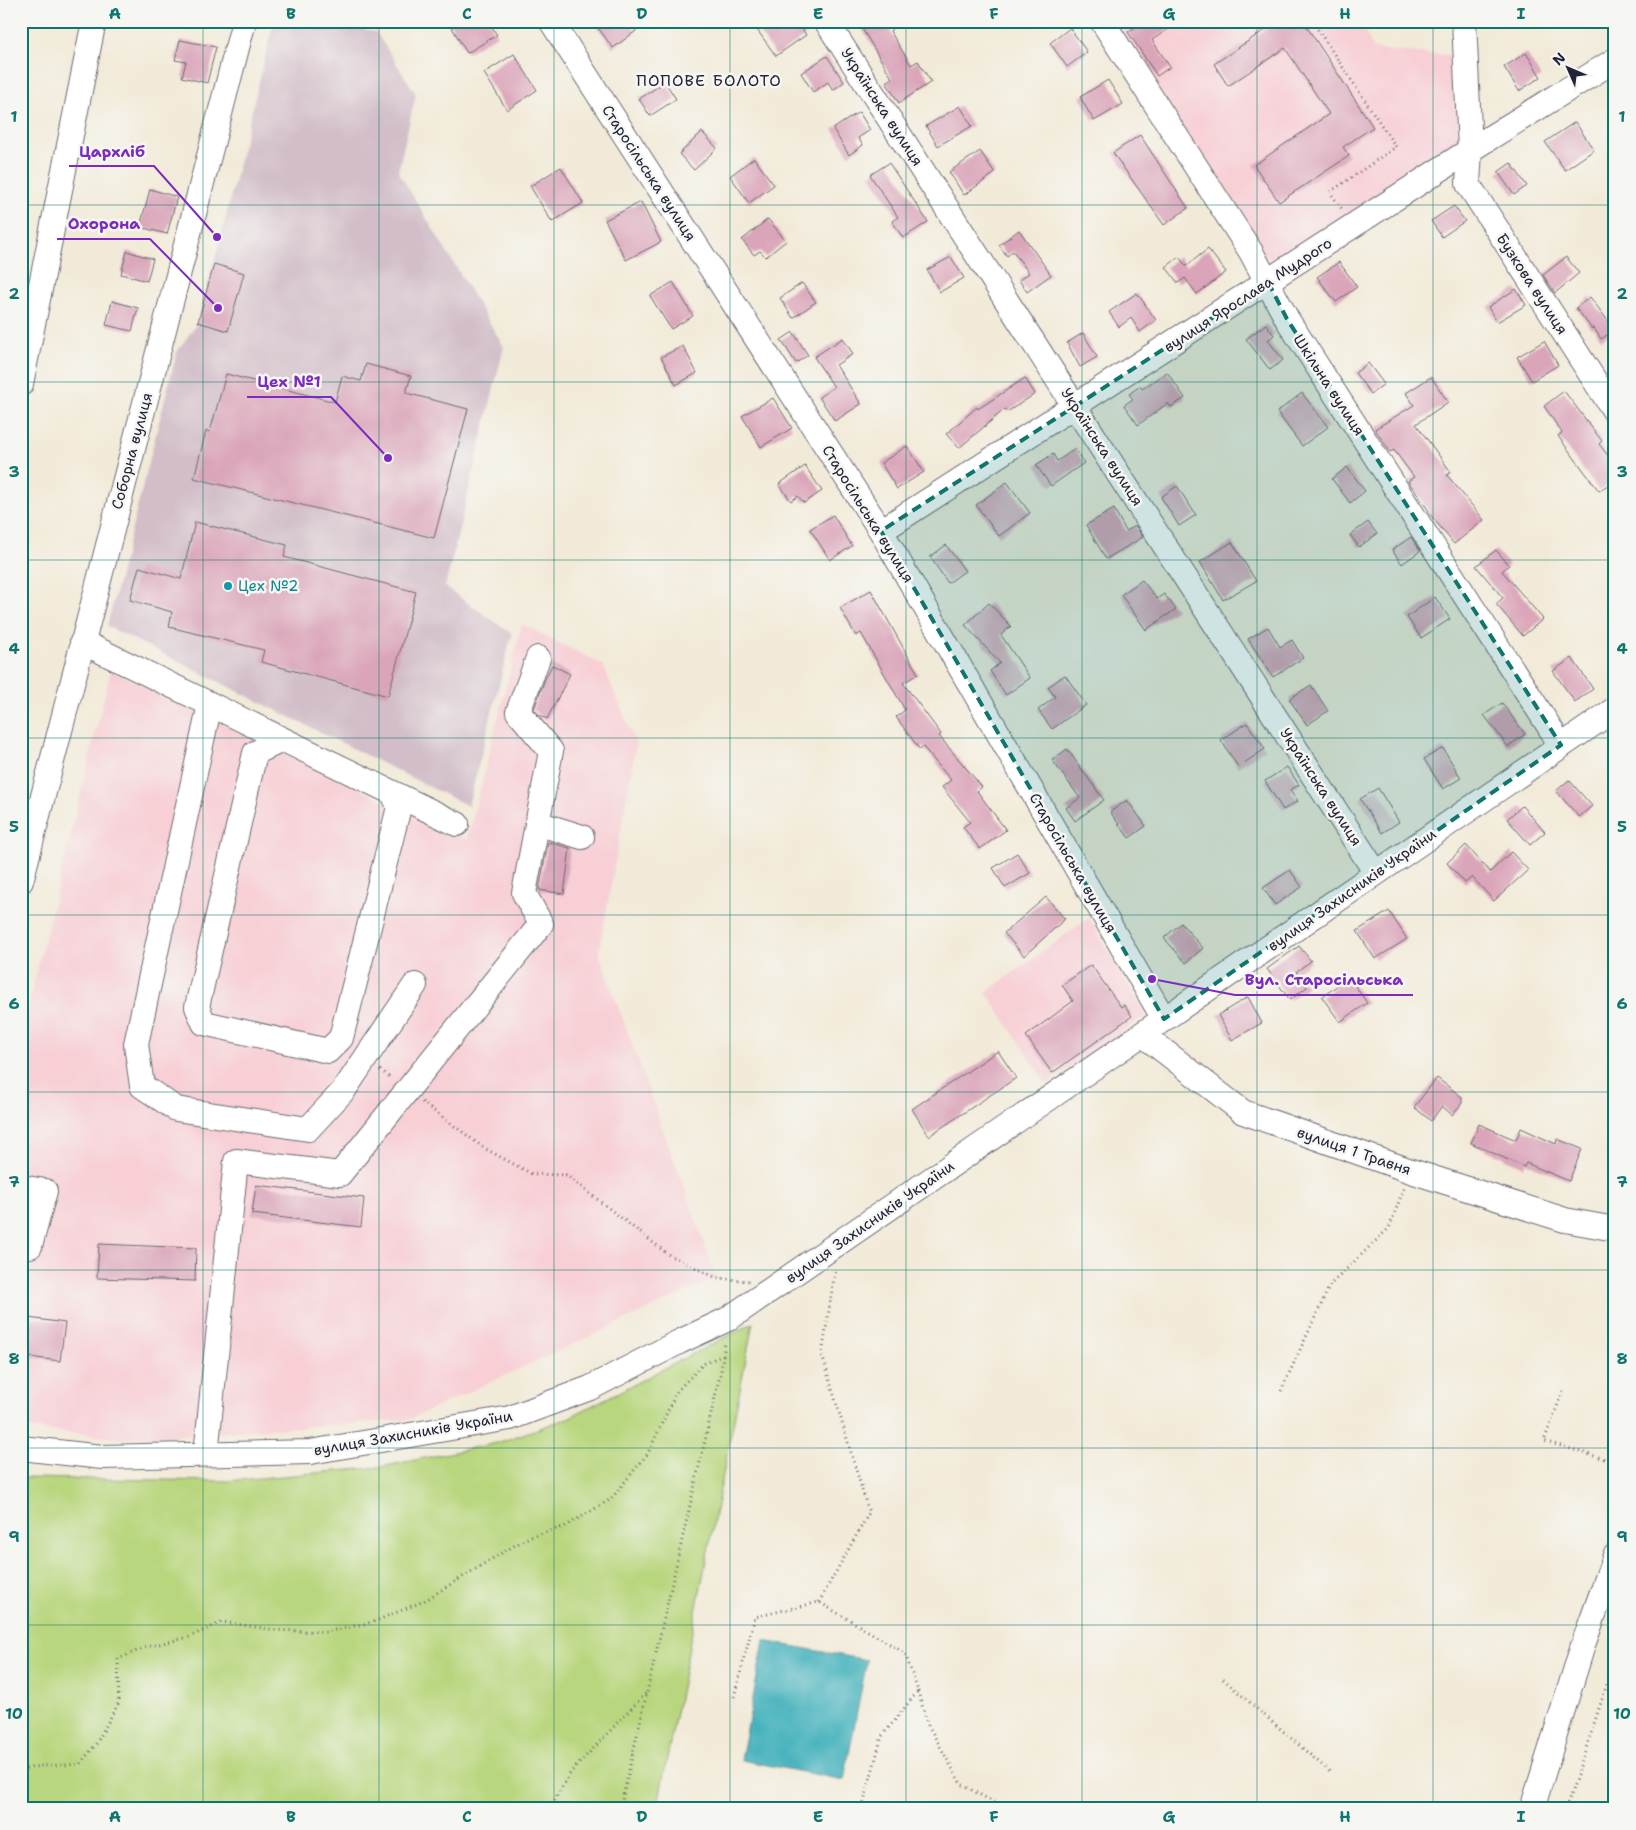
<svg xmlns="http://www.w3.org/2000/svg" width="1636" height="1830" font-family="'Shantell Sans',sans-serif">
  <style>
    .built { fill: #f7cfd5 }
    .industrial { fill: #d2bdc8 }
    .green { fill: #b8d67d; stroke: #6d7c5c }
    .water { fill: #42b1bb; stroke: #326a7b }
    .building { fill: #daa5b9 }
    .lines { fill: none; stroke-linecap: round; stroke-linejoin: round }
    .minor-casing { stroke: #6b6872; stroke-width: 26 }
    .path { stroke: #6b6872; stroke-width: 3; stroke-dasharray: 1 4; stroke-linecap: butt }
    .minor { stroke: #fff; stroke-width: 24 }
    .marked { fill: #0f766e; fill-opacity: 0.2; stroke: #0f766e; stroke-width: 4; stroke-dasharray: 10 6; stroke-linejoin: round }
    .grid { fill: none; stroke: #0f766e; stroke-width: 1; stroke-opacity: 0.55 }
    .culture-dot { fill: #0f9aa8; stroke: #f6f6f2; stroke-width: 2 }
    .labels { text-anchor: middle; dominant-baseline: central; stroke-width: 5; stroke-linejoin: round; paint-order: stroke }
    .street-label { font-size: 15px; fill: #22223b; stroke: #f6f6f2 }
    .culture-label { font-size: 15px; fill: #0d838f; stroke: #f6f6f2; text-anchor: start }
    .neighbourhood-label { font-size: 16px; letter-spacing: 1px; fill: #22223b; stroke: #f6f6f2 }
    .leader { fill: none; stroke: #7b2cbf; stroke-width: 2 }
    .callout-dot { fill: #7b2cbf; stroke: #f6f6f2; stroke-width: 2 }
    .callout-label { font-size: 16px; text-anchor: middle; font-weight: bold; fill: #7b2cbf; stroke: #f6f6f2; stroke-width: 5; stroke-linejoin: round; paint-order: stroke }
    .neatline { fill: none; stroke: #0f766e; stroke-width: 2 }
    .grid-label { font-size: 16px; text-anchor: middle; font-weight: bold; fill: #0f766e }
  </style>
  <rect width="100%" height="100%" fill="#f6f6f2"/>
  <filter id="ink" filterUnits="userSpaceOnUse"><feTurbulence type="fractalNoise" baseFrequency=".02" numOctaves="2"/><feDisplacementMap in="SourceGraphic" scale="10" xChannelSelector="R" yChannelSelector="G"/><feConvolveMatrix kernelMatrix="1 2 1 2 8 2 1 2 1" color-interpolation-filters="sRGB"/></filter>
  <filter id="wash" filterUnits="userSpaceOnUse"><feTurbulence type="fractalNoise" baseFrequency=".0096" numOctaves="4" result="noise"/><feDisplacementMap in="SourceGraphic" scale="20" xChannelSelector="R" yChannelSelector="G"/><feGaussianBlur stdDeviation="1.12" result="paint"/><feColorMatrix in="noise" values="0 0 0 0 0 0 0 0 0 0 0 0 0 0 0 0 0 1.4 0 .05"/><feComposite in="paint" operator="in"/></filter>
  <g filter="url(#wash)">
    <rect width="100%" height="100%" fill="#f2ead8"/>
    <path class="built" d="M 1110,21 L 1361,21 L 1373,49 L 1458,56 L 1458,146 L 1278,261 L 1259,255 Z
      M 522,624 L 603,665 L 636,744 L 599,953 L 717,1278 L 408,1420 L 124,1439 L 21,1427 L 21,1035 L 111,670 L 467,840 Z
      M 1089,918 L 1146,1015 L 1047,1084 L 986,992 Z"/>
    <path class="industrial" d="M 274,21 L 331,21 L 376,32 L 416,94 L 398,171 L 504,347 L 445,587 L 512,634 L 468,806 L 107,626 L 177,352 L 198,322 L 214,264 Z"/>
    <path class="green" d="M 753,1323 L 657,1809 L 21,1809 L 21,1478 L 228,1481 L 381,1467 L 497,1443 L 566,1419 Z"/>
    <path class="water" d="M 764,1641 L 867,1660 L 844,1780 L 741,1760 Z"/>
    <g id="blocks">
      <path class="building" d="M 448,21 L 488,21 L 497,35 L 467,53 Z
        M 593,21 L 629,21 L 636,31 L 613,48 Z
        M 764,21 L 797,21 L 806,35 L 776,56 L 755,27 Z
        M 871,21 L 900,21 L 890,31 L 911,65 L 918,61 L 931,82 L 899,103 L 886,82 L 892,78 L 861,27 Z
        M 1144,21 L 1181,21 L 1152,40 L 1170,67 L 1157,76 L 1128,32 Z
        M 1278,21 L 1303,21 L 1373,127 L 1343,147 L 1349,156 L 1279,202 L 1254,165 L 1329,114 L 1285,48 L 1228,86 L 1214,64 Z
        M 1070,28 L 1087,52 L 1067,67 L 1050,43 Z
        M 180,40 L 216,47 L 207,83 L 182,77 L 186,62 L 175,60 Z
        M 1526,53 L 1541,77 L 1519,91 L 1504,67 Z
        M 514,54 L 537,90 L 507,110 L 484,73 Z
        M 827,56 L 844,82 L 833,90 L 828,82 L 813,92 L 801,73 Z
        M 1108,80 L 1123,104 L 1094,121 L 1080,97 Z
        M 665,82 L 676,99 L 650,116 L 639,99 Z
        M 960,106 L 972,126 L 938,146 L 926,126 Z
        M 859,112 L 870,130 L 858,138 L 863,145 L 849,155 L 833,129 Z
        M 1575,122 L 1594,150 L 1565,170 L 1545,142 Z
        M 702,132 L 717,148 L 694,170 L 679,154 Z
        M 1140,135 L 1188,208 L 1164,225 L 1113,153 Z
        M 980,151 L 995,173 L 964,195 L 949,172 Z
        M 754,158 L 774,185 L 749,203 L 730,176 Z
        M 889,163 L 928,222 L 903,238 L 892,221 L 898,217 L 870,175 Z
        M 1511,163 L 1527,186 L 1514,195 L 1498,172 Z
        M 561,167 L 583,203 L 552,222 L 530,186 Z
        M 150,189 L 177,197 L 167,234 L 140,227 Z
        M 641,202 L 661,242 L 626,260 L 605,220 Z
        M 1454,206 L 1465,221 L 1442,237 L 1431,221 Z
        M 768,219 L 786,241 L 766,257 L 760,251 L 754,255 L 742,240 Z
        M 1019,230 L 1051,275 L 1027,292 L 1019,280 L 1029,273 L 1013,251 L 1007,256 L 999,245 Z
        M 1208,249 L 1226,272 L 1197,294 L 1185,278 L 1178,283 L 1166,267 L 1179,257 L 1186,266 Z
        M 127,251 L 153,259 L 147,281 L 121,274 Z
        M 951,257 L 964,278 L 940,292 L 927,270 Z
        M 1566,257 L 1579,273 L 1555,293 L 1543,275 Z
        M 1339,262 L 1357,287 L 1336,302 L 1317,277 Z
        M 214,264 L 244,273 L 228,331 L 198,322 Z
        M 673,282 L 693,316 L 671,329 L 650,296 Z
        M 802,283 L 816,302 L 793,318 L 780,298 Z
        M 1516,289 L 1526,305 L 1497,322 L 1488,307 Z
        M 1137,293 L 1156,320 L 1140,332 L 1131,318 L 1119,327 L 1109,312 Z
        M 1590,297 L 1615,330 L 1601,339 L 1594,328 L 1592,329 L 1576,308 Z
        M 112,301 L 138,308 L 132,331 L 106,325 Z
        M 1266,324 L 1274,335 L 1268,340 L 1283,360 L 1270,370 L 1246,339 Z
        M 793,332 L 808,355 L 796,363 L 781,340 Z
        M 1083,333 L 1097,357 L 1080,367 L 1067,343 Z
        M 843,338 L 853,354 L 836,365 L 861,404 L 835,421 L 819,397 L 834,387 L 814,357 Z
        M 1544,341 L 1558,365 L 1532,381 L 1517,357 Z
        M 683,346 L 697,373 L 676,385 L 661,357 Z
        M 1368,363 L 1384,384 L 1371,394 L 1355,373 Z
        M 366,364 L 411,376 L 406,393 L 468,409 L 434,538 L 194,478 L 206,431 L 210,432 L 226,374 L 335,402 L 342,376 L 361,381 Z
        M 1167,372 L 1185,398 L 1171,407 L 1168,403 L 1138,425 L 1124,405 L 1133,399 L 1129,394 L 1140,386 L 1142,389 Z
        M 1431,377 L 1448,402 L 1416,424 L 1451,472 L 1447,475 L 1484,520 L 1454,544 L 1428,512 L 1429,511 L 1408,481 L 1414,477 L 1394,450 L 1390,452 L 1375,429 L 1414,405 L 1406,393 Z
        M 1025,378 L 1035,394 L 1007,412 L 1005,409 L 959,448 L 946,434 L 977,407 L 978,409 Z
        M 1564,391 L 1602,441 L 1599,444 L 1615,465 L 1615,480 L 1599,491 L 1558,436 L 1562,433 L 1544,406 Z
        M 1302,393 L 1328,427 L 1302,446 L 1277,412 Z
        M 773,398 L 792,428 L 761,447 L 742,416 Z
        M 907,446 L 924,472 L 897,489 L 881,463 Z
        M 1075,449 L 1084,463 L 1051,486 L 1036,465 L 1053,454 L 1057,461 Z
        M 805,466 L 822,491 L 804,503 L 798,496 L 791,501 L 779,484 Z
        M 1347,467 L 1365,491 L 1350,503 L 1332,479 Z
        M 1007,482 L 1030,513 L 999,536 L 976,505 Z
        M 1177,486 L 1196,515 L 1179,526 L 1161,497 Z
        M 1114,509 L 1126,531 L 1136,526 L 1143,537 L 1106,559 L 1086,525 Z
        M 833,515 L 852,546 L 830,560 L 810,529 Z
        M 195,522 L 287,545 L 284,557 L 416,592 L 388,696 L 261,662 L 264,650 L 169,627 L 172,612 L 130,600 L 139,567 L 181,579 Z
        M 1368,522 L 1377,534 L 1359,547 L 1350,535 Z
        M 1411,537 L 1420,551 L 1402,564 L 1392,550 Z
        M 1232,542 L 1256,581 L 1223,600 L 1200,562 Z
        M 946,545 L 965,571 L 948,583 L 930,557 Z
        M 1496,550 L 1509,565 L 1502,571 L 1543,619 L 1523,636 L 1496,604 L 1503,598 L 1476,566 Z
        M 1142,580 L 1157,599 L 1164,594 L 1176,609 L 1146,630 L 1121,595 Z
        M 871,590 L 918,674 L 903,683 L 941,734 L 939,736 L 982,787 L 977,791 L 1006,830 L 980,849 L 963,827 L 970,822 L 942,787 L 951,780 L 923,747 L 920,750 L 896,717 L 905,710 L 861,633 L 856,636 L 840,608 Z
        M 1435,597 L 1450,619 L 1421,638 L 1407,617 Z
        M 989,603 L 1011,626 L 1001,635 L 1030,678 L 1006,695 L 990,671 L 1000,663 L 965,625 Z
        M 1268,627 L 1280,647 L 1292,640 L 1303,658 L 1273,677 L 1248,639 Z
        M 1572,658 L 1593,689 L 1575,702 L 1553,671 Z
        M 552,665 L 570,674 L 547,719 L 539,715 L 534,709 L 545,679 Z
        M 1065,675 L 1086,705 L 1052,729 L 1038,710 L 1055,697 L 1048,687 Z
        M 1311,685 L 1328,711 L 1307,725 L 1289,699 Z
        M 1502,703 L 1525,734 L 1508,747 L 1484,715 Z
        M 1247,723 L 1265,749 L 1238,767 L 1221,740 Z
        M 1443,748 L 1461,778 L 1443,789 L 1424,759 Z
        M 1067,749 L 1104,800 L 1075,821 L 1066,808 L 1080,798 L 1052,760 Z
        M 1287,767 L 1299,785 L 1290,790 L 1298,801 L 1283,810 L 1265,781 Z
        M 1569,780 L 1592,806 L 1579,817 L 1556,791 Z
        M 1378,788 L 1399,822 L 1382,833 L 1360,799 Z
        M 1127,800 L 1146,826 L 1129,838 L 1110,812 Z
        M 1522,806 L 1545,832 L 1530,845 L 1507,819 Z
        M 548,842 L 570,848 L 564,894 L 539,890 Z
        M 1466,845 L 1490,872 L 1511,852 L 1528,870 L 1494,901 L 1472,877 L 1465,883 L 1447,863 Z
        M 1017,853 L 1030,873 L 1005,888 L 993,868 Z
        M 1290,870 L 1302,887 L 1275,905 L 1263,888 Z
        M 1046,897 L 1065,919 L 1024,956 L 1004,933 Z
        M 1389,911 L 1407,939 L 1375,959 L 1357,931 Z
        M 1181,923 L 1203,948 L 1186,963 L 1164,938 Z
        M 1299,946 L 1311,961 L 1296,972 L 1307,987 L 1290,1000 L 1267,969 Z
        M 1091,965 L 1121,1007 L 1124,1005 L 1132,1016 L 1052,1073 L 1026,1036 L 1073,1001 L 1062,985 Z
        M 1349,977 L 1367,1003 L 1340,1022 L 1322,997 Z
        M 1248,997 L 1262,1023 L 1232,1040 L 1218,1015 Z
        M 998,1051 L 1016,1078 L 929,1136 L 912,1109 Z
        M 1437,1078 L 1462,1097 L 1462,1103 L 1452,1115 L 1442,1106 L 1431,1121 L 1414,1107 Z
        M 1479,1124 L 1516,1140 L 1521,1128 L 1556,1144 L 1557,1139 L 1582,1149 L 1569,1181 L 1526,1163 L 1524,1167 L 1471,1143 Z
        M 256,1185 L 364,1198 L 361,1227 L 252,1214 Z
        M 99,1244 L 196,1248 L 195,1281 L 97,1278 Z
        M 21,1317 L 65,1323 L 60,1361 L 21,1356 Z"/>
    </g>
  </g>
  <g filter="url(#ink)">
    <use href="#blocks" fill-opacity="0" stroke="#6b6872" stroke-width="1"/>
    <g class="lines">
      <defs>
        <path id="minor" d="M 551,21 L 881,531 L 1164,1019 L 1142,1034 L 1243,1112 L 1411,1171 L 1565,1220 L 1615,1229
          M 826,21 L 1376,873
          M 1102,21 L 1251,252 L 1287,319 L 1561,745
          M 1464,21 L 1470,150 L 1468,184 L 1615,412
          M 21,384 L 94,21
          M 881,531 L 1470,150 L 1615,60
          M 82,642 L 457,824
          M 210,704 L 136,1044 L 142,1086 L 176,1109 L 308,1129 L 344,1090 L 415,985
          M 282,740 L 255,753 L 197,1007 L 204,1023 L 328,1051 L 341,1038 L 399,807 L 393,793
          M 537,823 L 582,837
          M 21,881 L 244,21
          M 21,1187 L 45,1191 L 30,1246
          M 21,1448 L 102,1457 L 310,1452 L 510,1418 L 590,1388 L 679,1342 L 728,1319 L 1615,709
          M 206,1454 L 236,1161 L 340,1174 L 541,924 L 524,893 L 551,751 L 518,712 L 538,658
          M 1532,1809 L 1584,1642 L 1615,1556"/>
      </defs>
      <use href="#minor" class="minor-casing"/>
      <path class="path" d="M 1249,21 L 1253,27 L 1262,21
        M 1312,21 L 1396,147 L 1330,192 L 1342,209
        M 380,1070 L 391,1078
        M 422,1102 L 484,1148 L 532,1174 L 566,1175 L 669,1255 L 717,1278 L 749,1281
        M 1281,1391 L 1330,1285 L 1389,1228 L 1404,1188
        M 1563,1391 L 1544,1441 L 1615,1462
        M 819,1602 L 869,1513 L 822,1355 L 835,1271
        M 1223,1679 L 1330,1772
        M 918,1691 L 927,1723 L 961,1784 L 1006,1809
        M 734,1697 L 755,1617 L 819,1602 L 905,1653 L 918,1691 L 882,1736 L 862,1809
        M 21,1770 L 39,1766 L 80,1764 L 96,1744 L 119,1702 L 118,1659 L 146,1647 L 189,1637 L 222,1622 L 275,1630 L 326,1632 L 373,1622 L 424,1601 L 498,1555 L 531,1536 L 564,1527 L 611,1499 L 648,1453 L 677,1391 L 703,1364 L 723,1355
        M 549,1809 L 571,1772 L 647,1692
        M 620,1809 L 721,1371 L 725,1342
        M 1566,1809 L 1615,1660"/>
      <use href="#minor" class="minor"/>
    </g>
  </g>
  <path class="marked" d="M 1268,282 L 1287,319 L 1561,745 L 1164,1019 L 881,531 Z"/>
  <path class="grid" d="M 203,21 L 203,1809M 379,21 L 379,1809M 554,21 L 554,1809M 730,21 L 730,1809M 906,21 L 906,1809M 1082,21 L 1082,1809M 1257,21 L 1257,1809M 1433,21 L 1433,1809M 21,205 L 1615,205M 21,382 L 1615,382M 21,560 L 1615,560M 21,738 L 1615,738M 21,915 L 1615,915M 21,1092 L 1615,1092M 21,1270 L 1615,1270M 21,1448 L 1615,1448M 21,1625 L 1615,1625"/>
  <circle class="culture-dot" cx="228" cy="586" r="5"/>
  <g class="labels">
    <g class="street-label">
      <text transform="translate(882 107) rotate(57)">Українська вулиця</text>
      <text transform="translate(649 173) rotate(57)">Старосільська вулиця</text>
      <text transform="translate(1532 284) rotate(57)">Бузкова вулиця</text>
      <text transform="translate(1248 295) rotate(-33)">вулиця Ярослава Мудрого</text>
      <text transform="translate(1329 385) rotate(57)">Шкільна вулиця</text>
      <text transform="translate(1102 447) rotate(57)">Українська вулиця</text>
      <text transform="translate(132 451) rotate(-75)">Соборна вулиця</text>
      <text transform="translate(868 514) rotate(58)">Старосільська вулиця</text>
      <text transform="translate(1321 787) rotate(57)">Українська вулиця</text>
      <text transform="translate(1073 863) rotate(60)">Старосільська вулиця</text>
      <text transform="translate(1352 890) rotate(-35)">вулиця Захисників України</text>
      <text transform="translate(1354 1151) rotate(19)">вулиця 1 Травня</text>
      <text transform="translate(870 1222) rotate(-35)">вулиця Захисників України</text>
      <text transform="translate(413 1433) rotate(-10)">вулиця Захисників України</text>
    </g>
    <g class="culture-label">
      <text x="238" y="586">Цех №2</text>
    </g>
    <g class="neighbourhood-label">
      <text x="709" y="80">ПОПОВЕ БОЛОТО</text>
    </g>
  </g>
  <path class="leader" d="M217 237L154 166H69M218 308L150 239H57M388 458L331 397H247M1152 979L1235 995H1413"/>
  <g class="callout-dot">
    <circle cx="217" cy="237" r="5"/>
    <circle cx="218" cy="308" r="5"/>
    <circle cx="388" cy="458" r="5"/>
    <circle cx="1152" cy="979" r="5"/>
  </g>
  <g class="callout-label">
    <text x="112" y="157">Цархліб</text>
    <text x="104" y="229">Охорона</text>
    <text x="289" y="387">Цех №1</text>
    <text x="1324" y="985">Вул. Старосільська</text>
  </g>
  <rect width="1636" height="1830" fill="none" stroke="#f6f6f2" stroke-width="55"/>
  <g transform="translate(1568 68) rotate(315)" stroke="#f6f6f2" stroke-width="4" paint-order="stroke">
  <path d="M0-4L9 19L0 12L-9 19Z" fill="#22223b"/>
  <text y="-8" font-size="14" font-weight="bold" text-anchor="middle" fill="#22223b">N</text>
  </g>
  <rect x="28" y="28" width="1580" height="1774" class="neatline"/>
  <g class="grid-label">
    <text x="115" y="19">A</text>
    <text x="291" y="19">B</text>
    <text x="467" y="19">C</text>
    <text x="642" y="19">D</text>
    <text x="818" y="19">E</text>
    <text x="994" y="19">F</text>
    <text x="1169" y="19">G</text>
    <text x="1345" y="19">H</text>
    <text x="1521" y="19">I</text>
    <text x="14" y="122">1</text>
    <text x="1622" y="122">1</text>
    <text x="14" y="299">2</text>
    <text x="1622" y="299">2</text>
    <text x="14" y="477">3</text>
    <text x="1622" y="477">3</text>
    <text x="14" y="654">4</text>
    <text x="1622" y="654">4</text>
    <text x="14" y="832">5</text>
    <text x="1622" y="832">5</text>
    <text x="14" y="1009">6</text>
    <text x="1622" y="1009">6</text>
    <text x="14" y="1187">7</text>
    <text x="1622" y="1187">7</text>
    <text x="14" y="1364">8</text>
    <text x="1622" y="1364">8</text>
    <text x="14" y="1542">9</text>
    <text x="1622" y="1542">9</text>
    <text x="14" y="1719">10</text>
    <text x="1622" y="1719">10</text>
    <text x="115" y="1822">A</text>
    <text x="291" y="1822">B</text>
    <text x="467" y="1822">C</text>
    <text x="642" y="1822">D</text>
    <text x="818" y="1822">E</text>
    <text x="994" y="1822">F</text>
    <text x="1169" y="1822">G</text>
    <text x="1345" y="1822">H</text>
    <text x="1521" y="1822">I</text>
  </g>
</svg>
